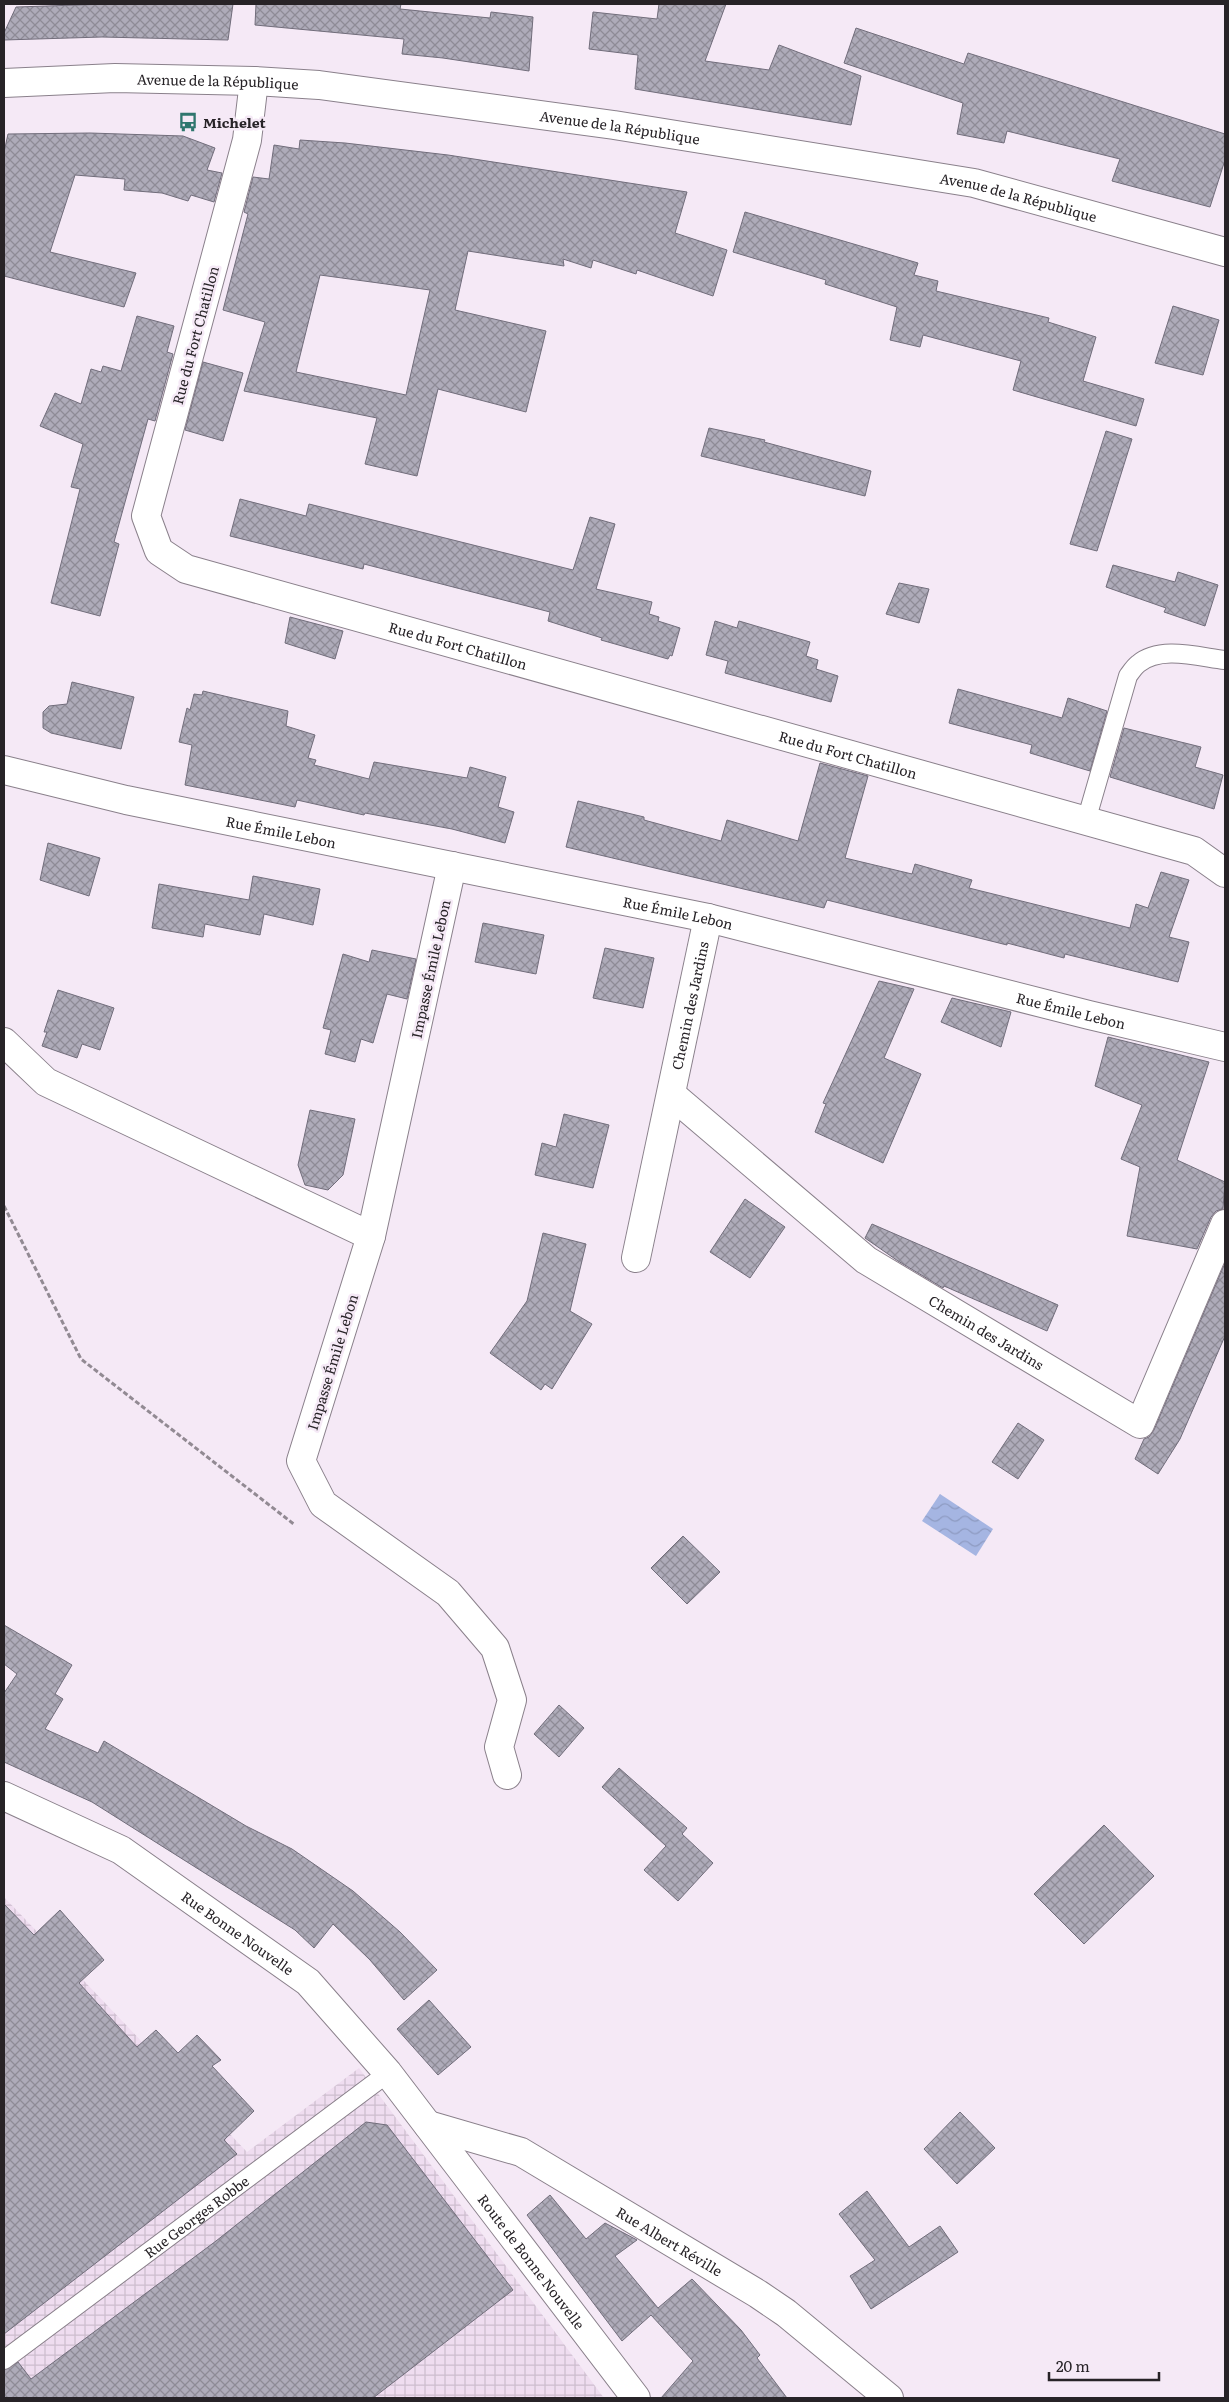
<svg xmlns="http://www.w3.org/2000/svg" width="1229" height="2402" font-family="Literata,serif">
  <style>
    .industrial { fill: url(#industrial-grid) }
    .water { fill: url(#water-waves) }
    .building { fill: url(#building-cross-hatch); stroke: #716d7b; fill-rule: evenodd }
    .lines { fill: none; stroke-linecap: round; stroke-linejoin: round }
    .lane-casing { stroke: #8a808b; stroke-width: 20 }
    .street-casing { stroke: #8a808b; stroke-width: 30 }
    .secondary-casing { stroke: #8a808b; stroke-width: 30 }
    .path { stroke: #928a93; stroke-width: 3; stroke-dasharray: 5 2.5; stroke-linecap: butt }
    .lane { stroke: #fff; stroke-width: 18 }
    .street { stroke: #fff; stroke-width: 28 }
    .secondary { stroke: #fff; stroke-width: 28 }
    .labels { text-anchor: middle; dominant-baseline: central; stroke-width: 5; stroke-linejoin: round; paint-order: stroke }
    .street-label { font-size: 14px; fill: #272327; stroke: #f5e9f6 }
    .poi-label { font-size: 14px; font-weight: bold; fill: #272327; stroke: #f5e9f6; text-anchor: start }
  </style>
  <defs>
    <pattern id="industrial-grid" width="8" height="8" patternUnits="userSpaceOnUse" patternTransform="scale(1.25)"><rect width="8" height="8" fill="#efddf0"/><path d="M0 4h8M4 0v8" fill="none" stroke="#cdbdce"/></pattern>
    <pattern id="water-waves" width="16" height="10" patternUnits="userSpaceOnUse" patternTransform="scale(1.25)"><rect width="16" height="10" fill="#a5b5e2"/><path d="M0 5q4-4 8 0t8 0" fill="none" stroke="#8e9bc2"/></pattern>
    <pattern id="building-cross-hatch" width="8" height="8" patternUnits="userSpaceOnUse" patternTransform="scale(1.25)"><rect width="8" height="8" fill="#aeabb9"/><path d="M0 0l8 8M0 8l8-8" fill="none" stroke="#8e8b96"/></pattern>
  </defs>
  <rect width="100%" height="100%" fill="#f5e9f6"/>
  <path class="industrial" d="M 4,1897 L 247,2152 L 359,2068 L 604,2398 L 4,2398 Z"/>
  <path class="water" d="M 940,1494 L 993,1529 L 976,1556 L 922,1521 Z"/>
  <path class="building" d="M 108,4 L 233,4 L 228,40 L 102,37 L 4,40 L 4,33 L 16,7 Z
    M 256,4 L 401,4 L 400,9 L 490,18 L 491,12 L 533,17 L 529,71 L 443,58 L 402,54 L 404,39 L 255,25 Z
    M 659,4 L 726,4 L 705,61 L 769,70 L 779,45 L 861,76 L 851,125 L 635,89 L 638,55 L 589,49 L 593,12 L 657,19 Z
    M 856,28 L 964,64 L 968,53 L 1225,134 L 1225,160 L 1210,207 L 1112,181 L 1120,159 L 1007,131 L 1004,143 L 957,134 L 963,103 L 844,63 Z
    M 90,133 L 183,136 L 215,148 L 207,170 L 222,173 L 214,202 L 191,195 L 188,201 L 162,193 L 124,190 L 125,179 L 75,175 L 50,252 L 136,273 L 124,307 L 4,276 L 4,152 L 8,134 Z
    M 300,140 L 345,143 L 448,155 L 687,192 L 675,233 L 727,250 L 713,296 L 637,270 L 636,274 L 593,260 L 591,268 L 563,259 L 564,266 L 468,251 L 455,310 L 546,331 L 526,412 L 438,389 L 417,476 L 365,464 L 377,418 L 244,391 L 265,322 L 223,310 L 248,214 L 244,212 L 253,177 L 269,179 L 274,145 L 299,149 ZM 320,275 L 430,290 L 406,395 L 296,372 Z
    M 745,212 L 918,263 L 914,275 L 938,281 L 936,291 L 1049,318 L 1048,322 L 1096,337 L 1083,381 L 1144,399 L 1136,426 L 1013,390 L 1021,361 L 923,335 L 920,347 L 890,340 L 897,307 L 825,284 L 826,280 L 733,252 Z
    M 1173,306 L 1219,320 L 1203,375 L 1155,363 Z
    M 137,316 L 174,326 L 167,352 L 173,354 L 155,421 L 148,419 L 114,542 L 119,544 L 100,616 L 51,603 L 80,489 L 71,487 L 83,444 L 40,426 L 55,393 L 81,404 L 91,369 L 101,372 L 103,366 L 121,371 Z
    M 203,362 L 243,373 L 223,441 L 185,430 Z
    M 709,428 L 765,440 L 764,442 L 871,471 L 865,496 L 701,456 Z
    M 1106,431 L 1132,439 L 1097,551 L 1070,544 Z
    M 240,499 L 306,516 L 309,504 L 573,570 L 590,517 L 615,524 L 596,589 L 652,602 L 649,614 L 659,617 L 658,621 L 680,628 L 672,656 L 670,655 L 668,659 L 601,640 L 602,638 L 548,621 L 550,612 L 364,564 L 363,569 L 230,536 Z
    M 1113,565 L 1175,582 L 1178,572 L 1218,585 L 1205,626 L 1164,612 L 1166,608 L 1106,587 Z
    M 899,583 L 929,589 L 919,623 L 886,614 Z
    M 290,617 L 343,631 L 335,659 L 285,643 Z
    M 715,621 L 737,628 L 739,621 L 810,642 L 806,656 L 818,660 L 816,669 L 838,676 L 831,702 L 725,673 L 728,661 L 706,655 Z
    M 72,682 L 134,697 L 121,749 L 51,733 L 43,728 L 43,712 L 49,706 L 67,704 Z
    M 958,689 L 1062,718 L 1068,698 L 1107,711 L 1090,771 L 1030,753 L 1032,745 L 949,723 Z
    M 203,691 L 288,711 L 286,726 L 315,735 L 308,758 L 316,760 L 314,765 L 369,779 L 374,762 L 467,778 L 470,767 L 506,777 L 498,807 L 514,812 L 505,843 L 452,829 L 365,813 L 364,815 L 297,800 L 295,807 L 185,785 L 192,745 L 179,742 L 187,708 L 190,710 L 194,694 L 202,695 Z
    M 1124,728 L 1201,747 L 1195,767 L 1223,775 L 1214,809 L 1110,777 Z
    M 820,763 L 868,776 L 845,858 L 912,874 L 915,864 L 972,880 L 969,888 L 1130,928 L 1136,904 L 1148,908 L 1161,872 L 1189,880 L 1169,937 L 1189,942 L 1178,982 L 1065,954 L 1064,958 L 1007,943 L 1007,945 L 827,900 L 824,908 L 566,847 L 578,801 L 644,817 L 644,820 L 721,841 L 727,820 L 798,841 Z
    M 48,843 L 100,858 L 89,896 L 40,880 Z
    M 253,876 L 320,889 L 313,925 L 264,914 L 260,935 L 205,924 L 203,937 L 152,928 L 159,884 L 249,900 Z
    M 483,923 L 544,935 L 536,974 L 475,962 Z
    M 605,948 L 654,958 L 643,1008 L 593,998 Z
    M 372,950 L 416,959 L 407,999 L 387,994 L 373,1043 L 361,1039 L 355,1062 L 325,1054 L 331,1030 L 323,1028 L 343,954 L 369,962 Z
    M 879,981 L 914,989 L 884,1058 L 921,1074 L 883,1163 L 815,1132 L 826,1104 L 823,1103 Z
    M 58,990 L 114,1008 L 100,1050 L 82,1044 L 77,1058 L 42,1046 L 47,1032 L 44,1032 Z
    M 952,998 L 1011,1012 L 1001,1047 L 941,1022 Z
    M 1108,1037 L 1209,1062 L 1177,1160 L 1225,1182 L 1223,1209 L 1216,1211 L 1211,1217 L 1197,1249 L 1127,1236 L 1140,1167 L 1121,1159 L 1142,1105 L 1095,1086 Z
    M 310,1110 L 355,1119 L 343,1175 L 328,1190 L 305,1185 L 298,1165 Z
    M 564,1114 L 609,1125 L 593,1188 L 535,1175 L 542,1143 L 556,1147 Z
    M 745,1199 L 785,1227 L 750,1278 L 710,1252 Z
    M 872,1224 L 1058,1305 L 1047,1331 L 944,1286 L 943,1288 L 898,1261 L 865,1238 Z
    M 543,1233 L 586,1244 L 570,1311 L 592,1324 L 552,1389 L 545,1384 L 541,1390 L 490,1353 L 527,1301 Z
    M 1225,1263 L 1225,1336 L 1180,1439 L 1158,1474 L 1135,1459 L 1144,1439 L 1149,1437 L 1154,1430 Z
    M 1018,1423 L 1044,1440 L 1018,1479 L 992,1462 Z
    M 683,1536 L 720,1572 L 687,1604 L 651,1568 Z
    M 4,1625 L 72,1665 L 55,1694 L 63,1699 L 45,1729 L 98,1753 L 104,1741 L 246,1826 L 292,1849 L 353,1891 L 400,1932 L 437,1970 L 404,2000 L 370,1960 L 333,1924 L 314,1948 L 295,1930 L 92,1802 L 4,1762 L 4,1693 L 17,1674 L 4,1664 Z
    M 559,1705 L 584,1728 L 559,1757 L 534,1734 Z
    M 619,1768 L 687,1828 L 682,1834 L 713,1863 L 678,1901 L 644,1870 L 666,1846 L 602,1787 Z
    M 1104,1825 L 1154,1876 L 1084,1944 L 1034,1894 Z
    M 4,1904 L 34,1935 L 60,1910 L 104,1960 L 79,1983 L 137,2047 L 156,2030 L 178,2053 L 197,2035 L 221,2060 L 212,2066 L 254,2111 L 224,2140 L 237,2154 L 4,2334 Z
    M 429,2000 L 471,2047 L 438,2075 L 397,2029 Z
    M 960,2112 L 995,2148 L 957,2184 L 924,2149 Z
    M 366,2122 L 387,2125 L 513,2290 L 373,2398 L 4,2398 L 4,2370 L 18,2362 L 31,2379 L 216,2241 Z
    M 867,2191 L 909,2247 L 940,2226 L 958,2252 L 871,2309 L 850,2276 L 875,2260 L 839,2214 Z
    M 550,2195 L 586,2239 L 605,2223 L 637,2240 L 615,2256 L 658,2308 L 692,2279 L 741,2330 L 760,2355 L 757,2358 L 787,2398 L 661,2398 L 693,2361 L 651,2315 L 622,2341 L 527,2215 Z"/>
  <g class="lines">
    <defs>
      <g id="lane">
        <path d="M 1086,821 L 1128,676 C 1131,672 1134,667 1138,664 C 1160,645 1199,657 1225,660"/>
        <path id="s1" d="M 4,2360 L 388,2073"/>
      </g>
      <g id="street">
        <path id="s2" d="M 254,81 L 247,140 L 146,516 L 159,551 L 186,569 L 1194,851 L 1225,873"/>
        <path d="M 452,866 L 371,1236 L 301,1461 L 323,1504 L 448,1593 L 495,1648 L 512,1700 L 499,1747 L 507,1775"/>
        <path d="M 4,1042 L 46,1082 L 371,1236"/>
        <path id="s3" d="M 672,1095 L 866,1260 L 1140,1424 L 1225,1224"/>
        <path id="s4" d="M 636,1258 L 708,918"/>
        <path id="s5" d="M 428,2125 L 521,2152 L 758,2294 L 786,2313 L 889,2398"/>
      </g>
      <g id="secondary">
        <path id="s6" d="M 4,83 L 115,78 L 254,81 L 319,85 L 614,125 L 974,183 L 1225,252"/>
        <path id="s7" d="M 4,770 L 126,800 L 708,918 L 1089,1015 L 1225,1047"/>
        <path id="s8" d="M 4,1796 L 121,1850 L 308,1982 L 388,2073 L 636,2398"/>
      </g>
    </defs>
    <use href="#lane" class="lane-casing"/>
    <use href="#street" class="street-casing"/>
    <use href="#secondary" class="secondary-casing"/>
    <path class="path" d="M 4,1206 L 81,1359 L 295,1525"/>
    <use href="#lane" class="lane"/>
    <use href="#street" class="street"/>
    <use href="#secondary" class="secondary"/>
  </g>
  <defs>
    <symbol id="bus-bare" viewBox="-9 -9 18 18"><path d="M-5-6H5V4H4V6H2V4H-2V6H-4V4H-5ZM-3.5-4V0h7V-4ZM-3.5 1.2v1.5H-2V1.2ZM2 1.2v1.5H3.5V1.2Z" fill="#2f766e" stroke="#f5e9f6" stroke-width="2.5" paint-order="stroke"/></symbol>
  </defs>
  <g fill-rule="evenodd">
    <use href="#bus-bare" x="174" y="108" width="28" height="28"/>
  </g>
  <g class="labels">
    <g class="street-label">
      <text stroke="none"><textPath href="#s6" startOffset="214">Avenue de la République</textPath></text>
      <text stroke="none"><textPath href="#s6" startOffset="619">Avenue de la République</textPath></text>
      <text stroke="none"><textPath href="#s6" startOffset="1024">Avenue de la République</textPath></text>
      <text transform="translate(195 335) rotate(-75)">Rue du Fort Chatillon</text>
      <text stroke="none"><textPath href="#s2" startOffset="801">Rue du Fort Chatillon</textPath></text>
      <text stroke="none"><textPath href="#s2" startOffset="1206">Rue du Fort Chatillon</textPath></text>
      <text stroke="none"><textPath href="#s7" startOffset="284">Rue Émile Lebon</textPath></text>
      <text stroke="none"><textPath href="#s7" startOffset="689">Rue Émile Lebon</textPath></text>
      <text transform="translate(430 969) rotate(-78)">Impasse Émile Lebon</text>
      <text stroke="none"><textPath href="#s4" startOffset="258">Chemin des Jardins</textPath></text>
      <text stroke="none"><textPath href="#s7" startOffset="1094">Rue Émile Lebon</textPath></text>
      <text stroke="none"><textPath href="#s3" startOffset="395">Chemin des Jardins</textPath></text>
      <text transform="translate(332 1362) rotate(-73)">Impasse Émile Lebon</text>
      <text stroke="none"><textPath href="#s8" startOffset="272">Rue Bonne Nouvelle</textPath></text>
      <text stroke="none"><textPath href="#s1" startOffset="240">Rue Georges Robbe</textPath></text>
      <text stroke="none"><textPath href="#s5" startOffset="270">Rue Albert Réville</textPath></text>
      <text stroke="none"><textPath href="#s8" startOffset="716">Route de Bonne Nouvelle</textPath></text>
    </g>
    <g class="poi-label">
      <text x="203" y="122">Michelet</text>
    </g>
  </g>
  <rect width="1229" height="2402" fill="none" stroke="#272327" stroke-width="10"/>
  <path d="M1049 2372v8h110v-8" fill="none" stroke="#272327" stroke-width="2.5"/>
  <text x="1056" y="2372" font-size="15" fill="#272327" stroke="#f5e9f6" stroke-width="4" paint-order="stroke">20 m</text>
</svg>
